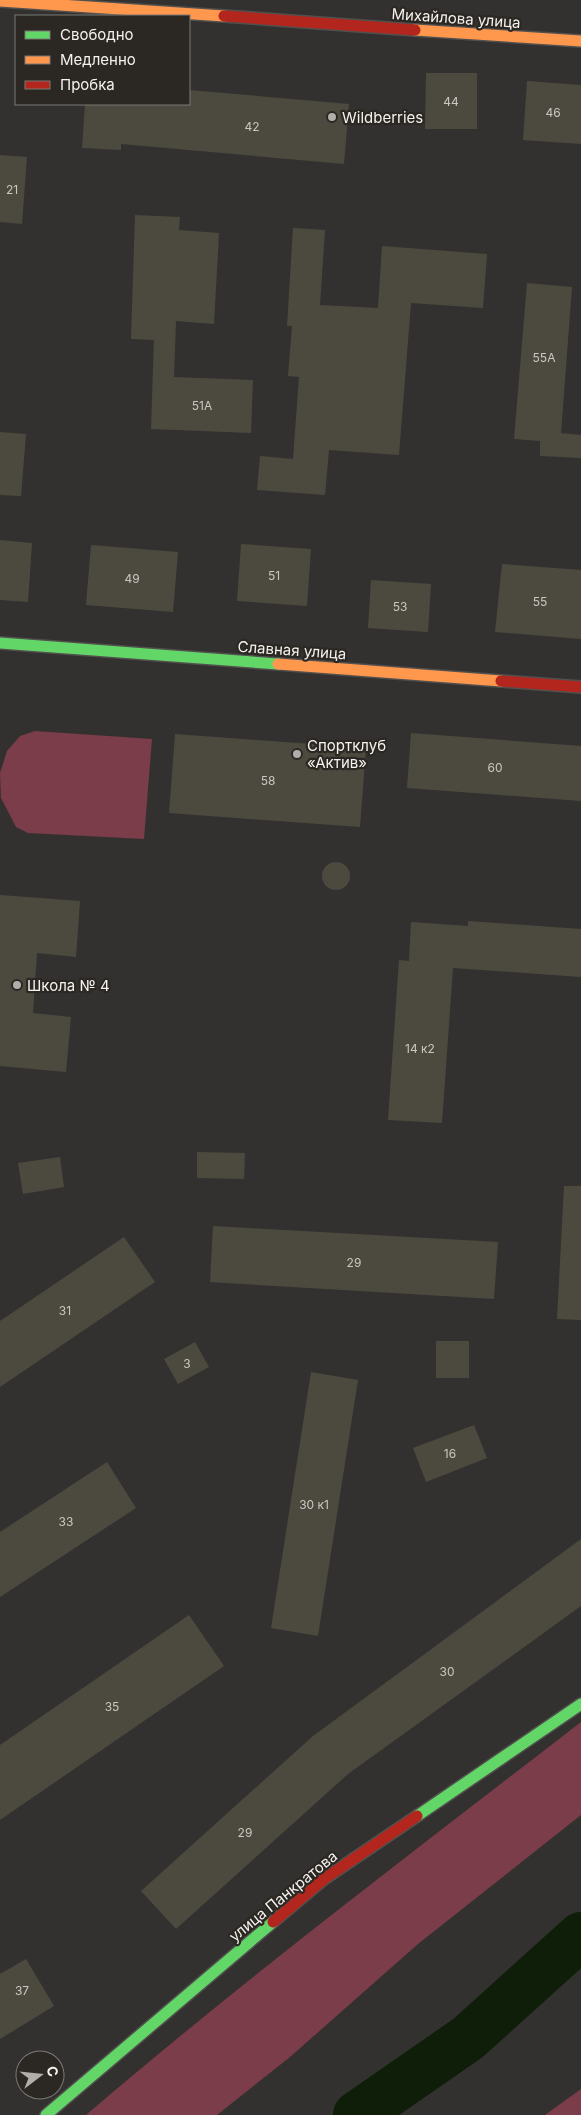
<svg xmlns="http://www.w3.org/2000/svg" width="581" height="2115" font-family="Inter,sans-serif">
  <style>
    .green { fill: #7a3d49 }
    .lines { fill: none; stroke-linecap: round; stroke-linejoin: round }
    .river { stroke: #0e1e08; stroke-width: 48 }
    .building { fill: #4c4a3f }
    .fast-casing { stroke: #51504e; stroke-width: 14 }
    .slow-casing { stroke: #51504e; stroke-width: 14 }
    .jam-casing { stroke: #51504e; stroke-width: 14 }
    .fast { stroke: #63d668; stroke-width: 11 }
    .slow { stroke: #ff974d; stroke-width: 11 }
    .jam { stroke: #b3261e; stroke-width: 11 }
    .poi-dot { fill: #b0aeab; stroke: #2b2823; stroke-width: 2 }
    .labels { text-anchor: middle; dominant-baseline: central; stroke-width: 4.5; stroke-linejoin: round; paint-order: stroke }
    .number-label { font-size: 12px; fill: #cac7c2 }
    .street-label { font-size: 15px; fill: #f4f1ee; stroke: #2b2823 }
    .poi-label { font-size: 15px; fill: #f4f1ee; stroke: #2b2823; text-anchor: start }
  </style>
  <rect width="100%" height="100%" fill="#33312f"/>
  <path class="green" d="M 35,731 L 152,739 L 144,839 L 28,833 L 16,827 L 1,798 L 0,773 L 7,751 L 20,736 Z
    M 581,1722 L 581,1815 L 418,1944 L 290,2057 L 217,2115 L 86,2115 C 246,1978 414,1851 581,1722 Z
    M 581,2089 L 581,2115 L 545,2115 Z"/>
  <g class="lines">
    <path class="river" d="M 357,2115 L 468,2038 L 581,1936"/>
  </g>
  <path class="building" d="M 426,73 L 477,73 L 477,129 L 425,129 Z
    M 527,81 L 581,85 L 581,144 L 523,140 Z
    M 189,90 L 349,104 L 344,164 L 121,144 L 121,150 L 82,148 L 85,104 L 189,104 Z
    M 0,155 L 27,157 L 22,224 L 0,222 Z
    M 135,215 L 180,217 L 179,230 L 219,233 L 214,324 L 176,321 L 174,377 L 253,380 L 251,433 L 151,429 L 154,340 L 131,339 Z
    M 293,228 L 325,230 L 320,305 L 378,308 L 382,246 L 487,254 L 483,308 L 411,303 L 399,455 L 329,450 L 325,495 L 257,490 L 260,456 L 293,459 L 299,377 L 288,376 L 292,326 L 287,326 Z
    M 527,283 L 572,287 L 561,433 L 581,435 L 581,458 L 540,456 L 540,441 L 514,439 Z
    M 0,432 L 26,434 L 21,496 L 0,495 Z
    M 0,540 L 32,543 L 28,602 L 0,600 Z
    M 241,544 L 311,549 L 307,606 L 237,601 Z
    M 91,545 L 178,552 L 173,612 L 86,605 Z
    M 502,564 L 581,570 L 581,639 L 495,632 Z
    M 371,580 L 431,584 L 428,632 L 368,628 Z
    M 411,733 L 581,746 L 581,801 L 407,788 Z
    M 175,734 L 366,748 L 360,827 L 169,813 Z
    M322 876a14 14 0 1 1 28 0a14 14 0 1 1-28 0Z
    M 0,895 L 80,901 L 76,957 L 37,953 L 33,1013 L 71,1017 L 66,1072 L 0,1066 Z
    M 468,921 L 581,929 L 581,977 L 453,968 L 442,1123 L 388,1120 L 399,960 L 409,961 L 411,922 L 468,926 Z
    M 197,1152 L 245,1153 L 244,1179 L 197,1178 Z
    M 60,1157 L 64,1187 L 23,1194 L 18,1163 Z
    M 564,1186 L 581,1186 L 581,1320 L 557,1319 Z
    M 213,1226 L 498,1242 L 494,1299 L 210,1282 Z
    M 124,1237 L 155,1282 L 0,1387 L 0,1321 Z
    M 436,1341 L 469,1341 L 469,1378 L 436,1378 Z
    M 195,1342 L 209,1367 L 178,1384 L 164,1359 Z
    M 311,1372 L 358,1380 L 318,1636 L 271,1628 Z
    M 474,1425 L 487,1458 L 426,1482 L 413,1448 Z
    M 107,1462 L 136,1508 L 0,1597 L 0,1532 Z
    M 581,1539 L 581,1606 L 348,1774 L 176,1929 L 141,1891 L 313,1736 Z
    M 189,1615 L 224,1666 L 0,1820 L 0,1745 Z
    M 26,1959 L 54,2006 L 0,2039 L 0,1974 Z"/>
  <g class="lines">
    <defs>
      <path id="fast" d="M 0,643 L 278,664
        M 417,1816 L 581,1704
        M 46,2115 L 273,1922"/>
      <path id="slow" d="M 0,1 L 224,16
        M 415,30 L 581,41
        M 278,664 L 501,681"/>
      <path id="jam" d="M 224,16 L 415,30
        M 501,681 L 581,687
        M 273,1922 L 324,1879 L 417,1816"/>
    </defs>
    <use href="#fast" class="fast-casing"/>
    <use href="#slow" class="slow-casing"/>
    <use href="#jam" class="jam-casing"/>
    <use href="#fast" class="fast"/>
    <use href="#slow" class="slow"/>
    <use href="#jam" class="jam"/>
  </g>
  <g class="poi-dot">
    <circle cx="332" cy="117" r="5"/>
    <circle cx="297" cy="754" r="5"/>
    <circle cx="17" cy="985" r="5"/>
  </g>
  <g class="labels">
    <g class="number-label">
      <text x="451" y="101">44</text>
      <text x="553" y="112">46</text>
      <text x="252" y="126">42</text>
      <text x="12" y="189">21</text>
      <text x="544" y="357">55А</text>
      <text x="202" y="405">51А</text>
      <text x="274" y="575">51</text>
      <text x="132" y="578">49</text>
      <text x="540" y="601">55</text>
      <text x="400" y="606">53</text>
      <text x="495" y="767">60</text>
      <text x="268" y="780">58</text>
      <text x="420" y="1048">14 к2</text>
      <text x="354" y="1262">29</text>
      <text x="65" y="1310">31</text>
      <text x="187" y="1363">3</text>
      <text x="450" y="1453">16</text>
      <text x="314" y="1504">30 к1</text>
      <text x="66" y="1521">33</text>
      <text x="447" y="1671">30</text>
      <text x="112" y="1706">35</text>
      <text x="245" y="1832">29</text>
      <text x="22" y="1990">37</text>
    </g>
    <g class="street-label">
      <text transform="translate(456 18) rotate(4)">Михайлова улица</text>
      <text transform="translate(292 650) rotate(4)">Славная улица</text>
      <text transform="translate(283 1896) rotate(-39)">улица Панкратова</text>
    </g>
    <g class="poi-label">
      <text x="342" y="117">Wildberries</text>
      <text x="307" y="745">Спортклуб<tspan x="307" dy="17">«Актив»</tspan></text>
      <text x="27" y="985">Школа № 4</text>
    </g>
  </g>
  <rect x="15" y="15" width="175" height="90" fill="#2b2823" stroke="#7b7874"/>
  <rect x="25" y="31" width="25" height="8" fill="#63d668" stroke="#7b7874"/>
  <text x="60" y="40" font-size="15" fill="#f4f1ee">Свободно</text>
  <rect x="25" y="56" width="25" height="8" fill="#ff974d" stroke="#7b7874"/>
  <text x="60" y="65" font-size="15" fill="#f4f1ee">Медленно</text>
  <rect x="25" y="81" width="25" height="8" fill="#b3261e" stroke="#7b7874"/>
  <text x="60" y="90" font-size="15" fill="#f4f1ee">Пробка</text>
  <g transform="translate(40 2075) rotate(74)"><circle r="24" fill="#2b2823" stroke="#7b7874"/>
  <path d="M0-4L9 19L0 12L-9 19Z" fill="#b0aeab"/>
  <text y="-8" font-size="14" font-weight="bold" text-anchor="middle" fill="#f4f1ee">С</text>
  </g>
</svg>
